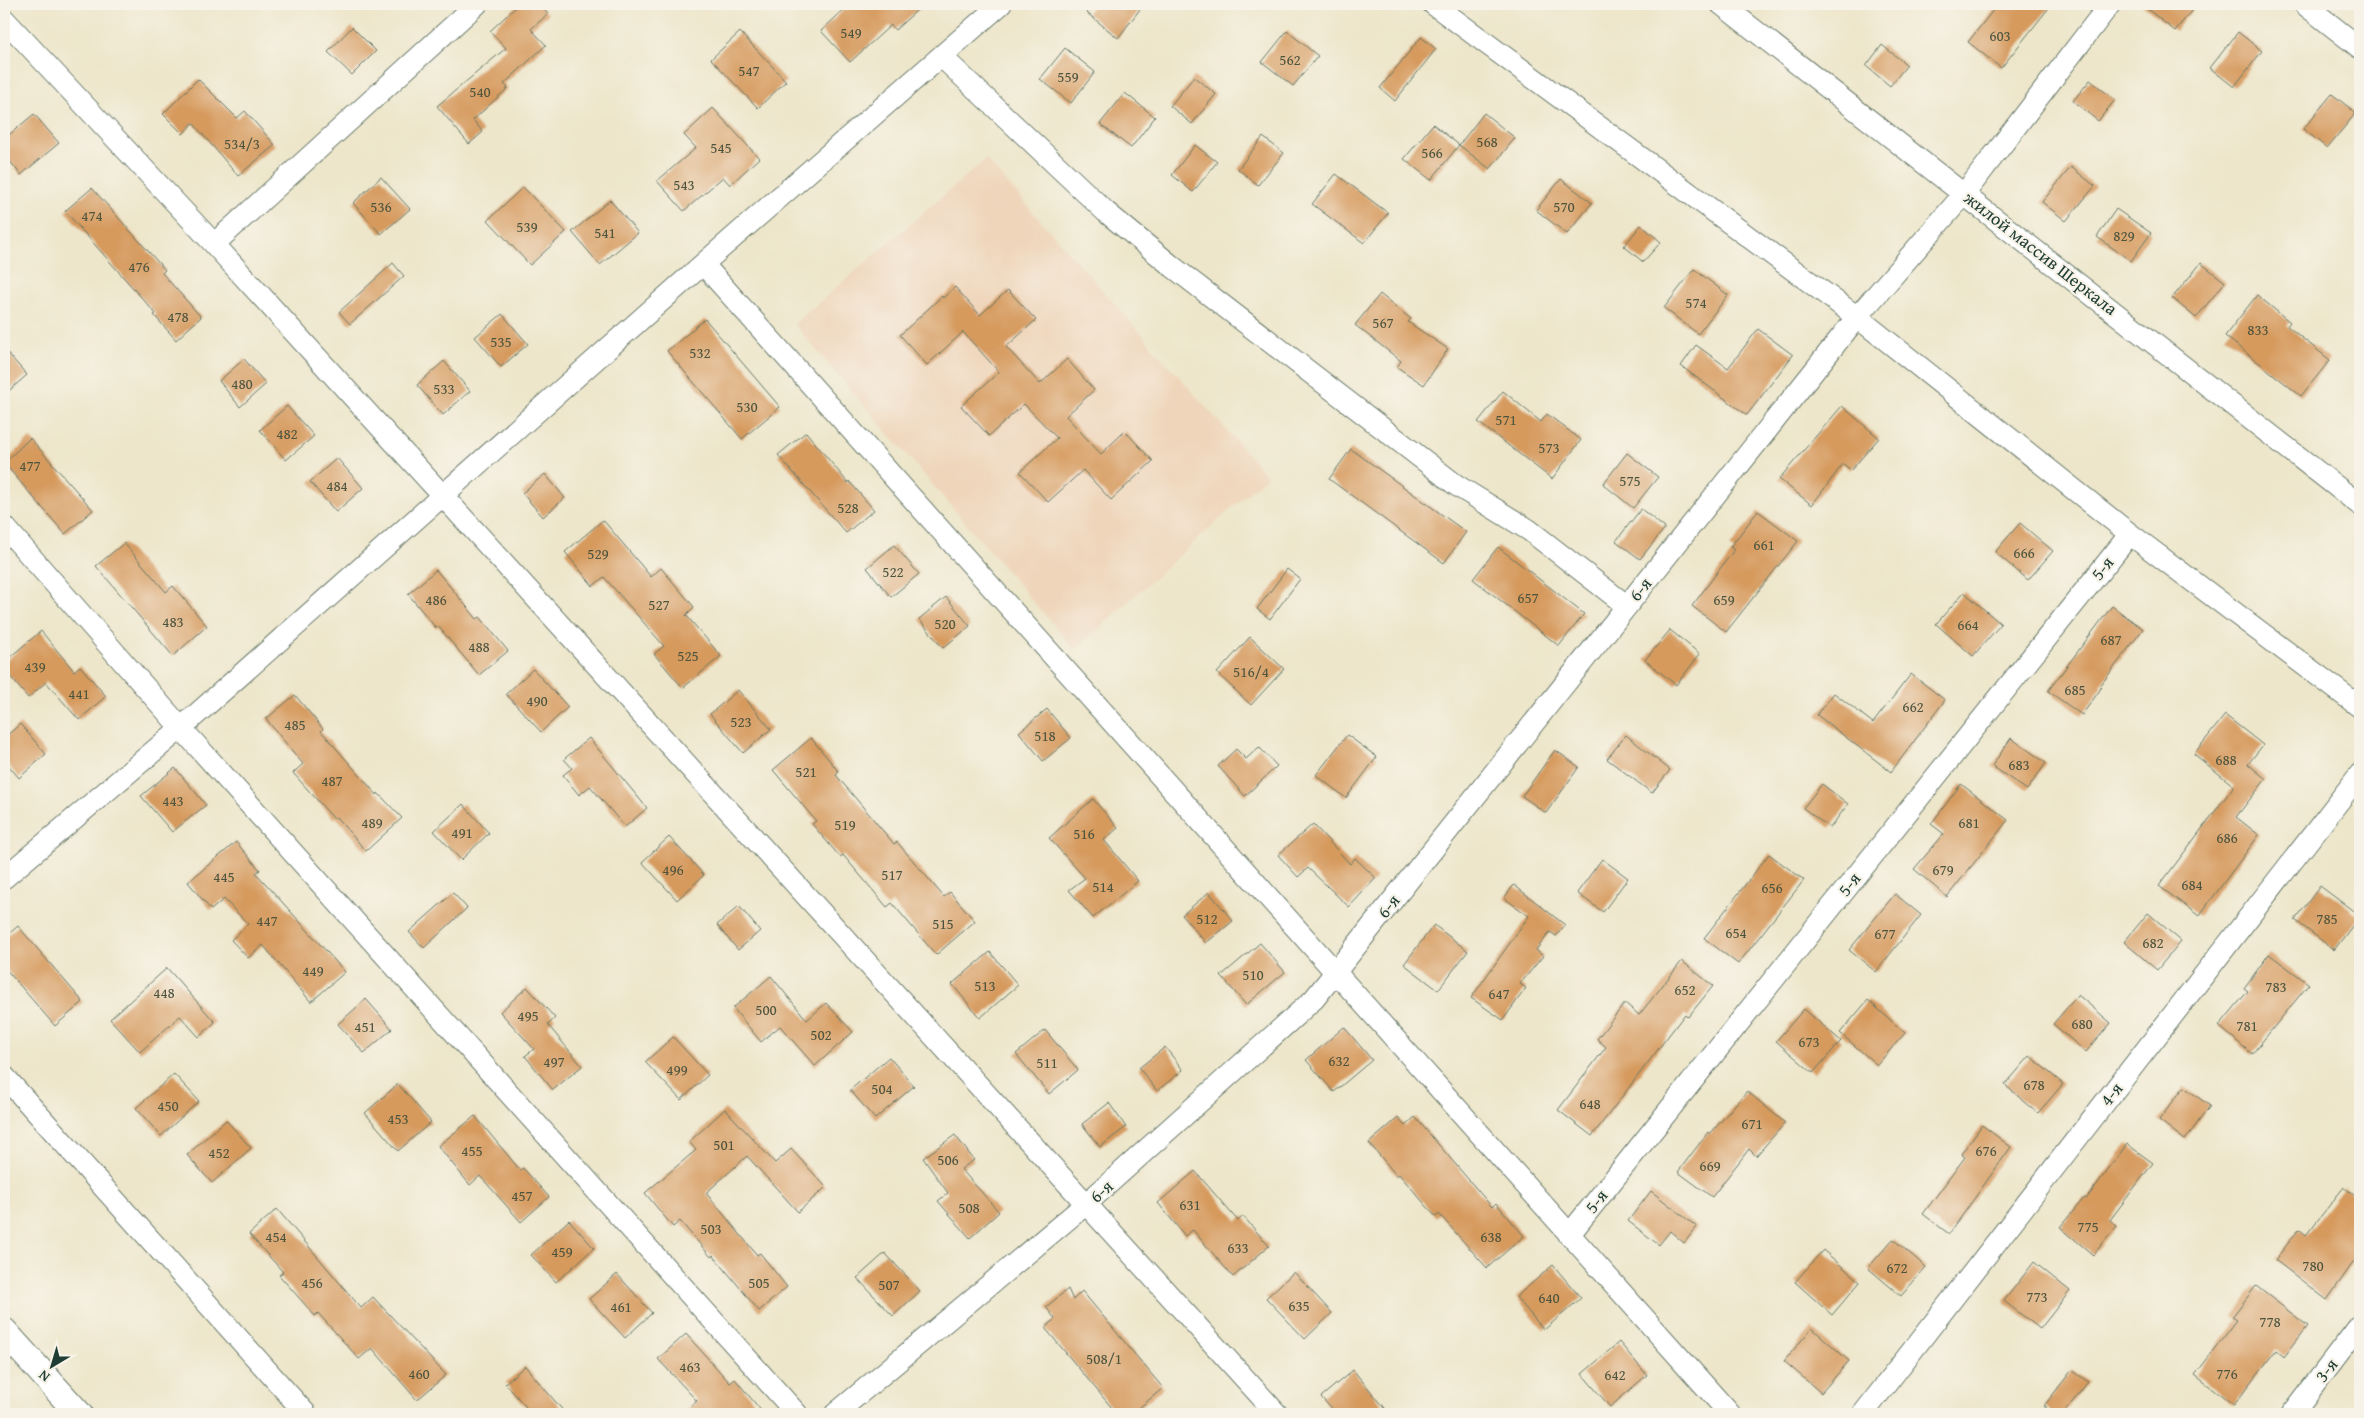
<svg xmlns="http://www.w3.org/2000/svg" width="2364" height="1418" font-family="'Gentium Book Plus',serif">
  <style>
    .built { fill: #efd6bb }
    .building { fill: #d69a5d }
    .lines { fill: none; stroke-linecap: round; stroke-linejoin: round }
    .minor-casing { stroke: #677868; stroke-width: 23 }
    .major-casing { stroke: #677868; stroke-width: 28 }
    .minor { stroke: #fff; stroke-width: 21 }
    .major { stroke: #fff; stroke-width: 26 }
    .labels { text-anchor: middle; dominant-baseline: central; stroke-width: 4.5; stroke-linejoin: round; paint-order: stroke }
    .number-label { font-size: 15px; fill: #4d543e }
    .street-label { font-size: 18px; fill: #1f3d34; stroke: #f7f3e8 }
  </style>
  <rect width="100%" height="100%" fill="#f7f3e8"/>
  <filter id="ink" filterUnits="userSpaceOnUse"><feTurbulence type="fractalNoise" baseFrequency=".02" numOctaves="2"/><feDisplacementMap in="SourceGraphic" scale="10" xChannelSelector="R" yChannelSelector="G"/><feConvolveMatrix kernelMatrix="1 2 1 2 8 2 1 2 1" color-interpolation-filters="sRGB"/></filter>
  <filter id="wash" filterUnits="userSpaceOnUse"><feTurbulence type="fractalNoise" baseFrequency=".0096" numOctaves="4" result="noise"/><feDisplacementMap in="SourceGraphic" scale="20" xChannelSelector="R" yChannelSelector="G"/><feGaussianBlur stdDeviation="1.12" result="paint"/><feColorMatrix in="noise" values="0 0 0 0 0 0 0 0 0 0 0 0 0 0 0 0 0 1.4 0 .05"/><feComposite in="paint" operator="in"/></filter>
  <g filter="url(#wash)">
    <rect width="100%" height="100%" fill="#ede6ca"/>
    <path class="built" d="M 986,159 L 1267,476 L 1075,650 L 794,324 Z"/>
    <g id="blocks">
      <path class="building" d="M 519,4 L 538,4 L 548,14 L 531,29 L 546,45 L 504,84 L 508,88 L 473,120 L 483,132 L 469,144 L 437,106 L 506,48 L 490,31 Z
        M 850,4 L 924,4 L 895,30 L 891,25 L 850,62 L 821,31 Z
        M 1094,4 L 1144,4 L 1118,38 L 1087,13 Z
        M 1998,4 L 2052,4 L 2001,68 L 1968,42 Z
        M 2141,4 L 2197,4 L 2175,31 Z
        M 352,27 L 376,51 L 352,75 L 328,52 Z
        M 1287,31 L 1318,56 L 1293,86 L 1262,62 Z
        M 740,32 L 786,81 L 758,108 L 711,59 Z
        M 2238,32 L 2262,51 L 2234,87 L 2210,68 Z
        M 1421,37 L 1436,49 L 1395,101 L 1380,88 Z
        M 1882,45 L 1907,65 L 1890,86 L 1866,66 Z
        M 1065,48 L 1095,72 L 1071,103 L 1040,79 Z
        M 1194,77 L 1216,94 L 1192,124 L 1170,106 Z
        M 198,79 L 237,118 L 245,111 L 275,145 L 238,176 L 193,123 L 183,134 L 163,114 Z
        M 2090,80 L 2115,100 L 2098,121 L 2073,101 Z
        M 1125,93 L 1155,117 L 1131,148 L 1100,124 Z
        M 2332,94 L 2356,113 L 2327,148 L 2303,129 Z
        M 713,108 L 759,158 L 730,185 L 723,177 L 684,211 L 657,181 L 696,148 L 684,135 Z
        M 1484,113 L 1515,138 L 1490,169 L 1459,145 Z
        M 34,114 L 59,143 L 21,175 L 4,154 L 4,139 Z
        M 1433,124 L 1459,145 L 1431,180 L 1404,159 Z
        M 1263,137 L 1284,153 L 1258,185 L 1238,169 Z
        M 1195,145 L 1217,162 L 1193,192 L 1172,175 Z
        M 2071,167 L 2095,186 L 2066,221 L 2042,202 Z
        M 1336,174 L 1388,213 L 1364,243 L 1312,204 Z
        M 381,177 L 410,209 L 381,234 L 353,203 Z
        M 1561,179 L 1592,203 L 1567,234 L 1536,210 Z
        M 523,187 L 566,232 L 530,265 L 488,220 Z
        M 92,188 L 165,270 L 162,273 L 201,317 L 176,340 L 154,315 L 156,314 L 65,211 Z
        M 610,200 L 638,233 L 600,265 L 572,232 Z
        M 2116,209 L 2151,233 L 2131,261 L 2097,237 Z
        M 1641,225 L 1661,242 L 1643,262 L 1624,246 Z
        M 393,263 L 404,276 L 350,324 L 339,312 Z
        M 2201,263 L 2225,282 L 2196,318 L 2172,298 Z
        M 1694,269 L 1728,295 L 1698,334 L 1664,308 Z
        M 955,287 L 980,315 L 1008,290 L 1036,320 L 1006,347 L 1040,384 L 1067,359 L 1094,390 L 1066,416 L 1101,454 L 1125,431 L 1153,461 L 1111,500 L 1083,470 L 1048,502 L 1020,472 L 1057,438 L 1024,404 L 989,436 L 961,406 L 999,372 L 963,332 L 927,365 L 900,335 L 942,296 L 943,298 Z
        M 1380,294 L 1411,319 L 1408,322 L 1448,349 L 1424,385 L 1397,367 L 1401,361 L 1355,325 Z
        M 2257,295 L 2290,322 L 2287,326 L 2330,360 L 2301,396 L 2225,336 Z
        M 502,314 L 528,344 L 501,367 L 475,337 Z
        M 705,319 L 780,407 L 742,439 L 667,351 Z
        M 1758,329 L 1793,355 L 1747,415 L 1681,366 L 1696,345 L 1728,368 Z
        M 4,349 L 27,375 L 4,395 Z
        M 244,359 L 266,384 L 240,407 L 219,381 Z
        M 444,361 L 470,391 L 443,415 L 417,385 Z
        M 1503,391 L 1541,422 L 1547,414 L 1581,440 L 1552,479 L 1478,422 Z
        M 287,406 L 314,436 L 286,460 L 260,430 Z
        M 1842,406 L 1879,438 L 1851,470 L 1843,464 L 1812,505 L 1779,479 Z
        M 806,432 L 848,483 L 849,481 L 874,510 L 846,533 L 778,455 Z
        M 30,438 L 93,510 L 65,534 L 4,463 Z
        M 1351,449 L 1466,532 L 1444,563 L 1329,479 Z
        M 1627,453 L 1658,477 L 1633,508 L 1603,484 Z
        M 337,458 L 363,488 L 336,512 L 310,482 Z
        M 545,474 L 565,498 L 543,517 L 522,493 Z
        M 1641,509 L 1665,528 L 1640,559 L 1616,541 Z
        M 1758,511 L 1798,541 L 1726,632 L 1692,606 L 1734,550 L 1730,547 Z
        M 603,520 L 651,577 L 661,568 L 694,607 L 686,615 L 721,656 L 683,688 L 654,654 L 664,646 L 604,577 L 593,586 L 565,552 Z
        M 2020,523 L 2053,551 L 2028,580 L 1995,552 Z
        M 124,543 L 166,592 L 173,586 L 207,626 L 173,656 L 96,566 Z
        M 894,545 L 919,574 L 891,597 L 867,568 Z
        M 1498,547 L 1584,614 L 1559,646 L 1473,579 Z
        M 1287,569 L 1300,579 L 1270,619 L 1257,609 Z
        M 436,570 L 477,619 L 480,617 L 508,651 L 479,675 L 438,626 L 436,628 L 408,594 Z
        M 1964,592 L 2001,624 L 1973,656 L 1936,624 Z
        M 946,597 L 970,626 L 943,648 L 919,619 Z
        M 2112,606 L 2143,629 L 2100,686 L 2102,687 L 2082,715 L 2048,691 Z
        M 1670,630 L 1700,654 L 1676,685 L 1645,660 Z
        M 41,631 L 74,671 L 80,666 L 106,696 L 79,720 L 46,682 L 28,698 L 4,669 L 4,662 Z
        M 1250,637 L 1284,669 L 1251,705 L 1217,673 Z
        M 533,669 L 568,707 L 541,732 L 506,694 Z
        M 1911,674 L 1945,700 L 1891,772 L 1817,715 L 1834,693 L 1873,723 Z
        M 738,690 L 771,729 L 743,753 L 710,714 Z
        M 295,695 L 323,729 L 321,731 L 377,795 L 378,793 L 402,818 L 366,851 L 336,817 L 334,819 L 293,773 L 303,764 L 266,719 Z
        M 1047,709 L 1071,738 L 1043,761 L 1019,732 Z
        M 2225,715 L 2263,745 L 2248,764 L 2266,779 L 2236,817 L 2259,835 L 2199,916 L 2159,886 L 2234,786 L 2194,754 Z
        M 20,724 L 46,754 L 19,778 L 4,760 L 4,738 Z
        M 1347,735 L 1377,757 L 1346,798 L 1316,775 Z
        M 1626,735 L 1670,770 L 1652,793 L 1607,759 Z
        M 589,738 L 647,808 L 625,827 L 590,786 L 579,795 L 563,775 L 572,768 L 564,759 Z
        M 811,738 L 839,772 L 836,775 L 894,844 L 897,842 L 944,897 L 950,892 L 975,921 L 936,955 L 892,903 L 887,907 L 843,855 L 840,857 L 812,824 L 816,821 L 773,770 Z
        M 2011,738 L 2046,763 L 2027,790 L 1992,766 Z
        M 1259,747 L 1277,766 L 1245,796 L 1218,766 L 1236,749 L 1246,759 Z
        M 1555,750 L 1579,767 L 1546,813 L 1522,796 Z
        M 175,768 L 206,805 L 172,832 L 141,796 Z
        M 1822,784 L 1848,804 L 1830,828 L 1803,808 Z
        M 1961,784 L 2008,820 L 1947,897 L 1914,869 L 1944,834 L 1931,824 Z
        M 1093,799 L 1118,828 L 1104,840 L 1138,881 L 1093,918 L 1069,890 L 1085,878 L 1049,838 Z
        M 463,804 L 489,833 L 461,860 L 434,831 Z
        M 1313,824 L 1350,864 L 1355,858 L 1376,878 L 1349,907 L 1308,868 L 1298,877 L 1278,855 Z
        M 669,837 L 704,875 L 677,900 L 642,862 Z
        M 236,842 L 260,870 L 256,873 L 345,972 L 311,1002 L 263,945 L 248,958 L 231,940 L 248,924 L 224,899 L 211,910 L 188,882 Z
        M 1769,854 L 1804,880 L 1738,964 L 1704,938 Z
        M 1602,859 L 1628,878 L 1603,912 L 1577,893 Z
        M 1514,885 L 1565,925 L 1556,936 L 1550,932 L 1536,950 L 1543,956 L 1520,984 L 1526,988 L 1503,1020 L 1471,998 L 1529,916 L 1504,898 Z
        M 2320,886 L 2360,916 L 2334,950 L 2295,920 Z
        M 1209,892 L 1233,921 L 1206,943 L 1182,915 Z
        M 453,893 L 467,908 L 424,948 L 409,932 Z
        M 1895,894 L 1921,915 L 1876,972 L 1849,950 Z
        M 739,906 L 760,931 L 738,950 L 717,925 Z
        M 2148,913 L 2181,941 L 2157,970 L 2124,942 Z
        M 1434,925 L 1468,951 L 1438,990 L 1404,964 Z
        M 18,926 L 83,1002 L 55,1026 L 4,967 L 4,938 Z
        M 1260,943 L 1285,972 L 1246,1005 L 1221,976 Z
        M 990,952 L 1018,985 L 980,1018 L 952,984 Z
        M 2269,954 L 2309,984 L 2252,1054 L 2219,1026 L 2248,991 L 2244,988 Z
        M 1682,961 L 1713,986 L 1688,1017 L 1685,1014 L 1592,1136 L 1558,1110 L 1606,1047 L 1597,1039 L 1625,1003 L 1639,1015 Z
        M 167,968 L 215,1022 L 199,1037 L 180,1016 L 140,1052 L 110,1019 Z
        M 771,976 L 807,1020 L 826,1003 L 853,1032 L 815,1066 L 780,1026 L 761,1042 L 733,1008 Z
        M 527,987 L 555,1018 L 548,1025 L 582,1066 L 553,1090 L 525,1056 L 534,1049 L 500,1012 Z
        M 2078,995 L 2111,1023 L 2086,1052 L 2053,1024 Z
        M 366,999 L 392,1029 L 364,1053 L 338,1024 Z
        M 1868,1000 L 1905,1033 L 1877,1065 L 1840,1033 Z
        M 1804,1009 L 1841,1041 L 1813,1073 L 1776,1041 Z
        M 1344,1027 L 1372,1060 L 1334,1092 L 1306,1060 Z
        M 1045,1030 L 1078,1070 L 1049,1094 L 1016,1054 Z
        M 673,1037 L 708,1075 L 681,1100 L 645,1062 Z
        M 1165,1047 L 1183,1070 L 1157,1091 L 1139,1068 Z
        M 2030,1056 L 2063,1084 L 2038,1113 L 2005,1085 Z
        M 889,1057 L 914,1086 L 875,1119 L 850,1090 Z
        M 174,1074 L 199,1101 L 161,1136 L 136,1108 Z
        M 398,1084 L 431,1122 L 398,1151 L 365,1113 Z
        M 2184,1087 L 2210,1106 L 2185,1140 L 2159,1120 Z
        M 1747,1091 L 1785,1123 L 1756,1156 L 1749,1149 L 1712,1197 L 1678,1172 L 1708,1132 L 1710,1134 Z
        M 1109,1103 L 1126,1127 L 1100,1147 L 1082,1124 Z
        M 725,1109 L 775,1163 L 791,1149 L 826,1187 L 798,1212 L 747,1156 L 706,1193 L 757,1255 L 760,1253 L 787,1287 L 759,1311 L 713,1255 L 711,1257 L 680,1221 L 673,1227 L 645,1193 L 696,1150 L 689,1142 Z
        M 475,1116 L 520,1170 L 523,1168 L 549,1197 L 521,1222 L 480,1176 L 470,1185 L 438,1146 Z
        M 1415,1117 L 1492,1207 L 1496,1203 L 1524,1236 L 1487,1268 L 1439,1214 L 1436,1217 L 1399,1174 L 1397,1176 L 1369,1143 L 1398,1118 L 1405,1126 Z
        M 226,1120 L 251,1148 L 212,1183 L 187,1155 Z
        M 1982,1125 L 2011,1147 L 1949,1234 L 1923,1214 L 1965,1157 L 1961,1154 Z
        M 955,1135 L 974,1160 L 961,1169 L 999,1212 L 970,1238 L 938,1201 L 948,1193 L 923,1158 Z
        M 2127,1144 L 2153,1163 L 2110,1220 L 2117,1226 L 2093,1255 L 2060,1227 L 2084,1198 L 2086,1199 Z
        M 1195,1171 L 1238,1221 L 1243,1216 L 1269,1246 L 1233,1277 L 1193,1230 L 1185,1236 L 1158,1203 Z
        M 2344,1187 L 2360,1200 L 2360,1253 L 2327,1300 L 2275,1260 L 2299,1229 L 2306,1235 Z
        M 1651,1191 L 1697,1227 L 1684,1243 L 1670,1231 L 1659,1245 L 1628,1221 Z
        M 277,1209 L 361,1308 L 373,1297 L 446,1375 L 417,1400 L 372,1348 L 359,1359 L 318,1313 L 315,1316 L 279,1275 L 283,1272 L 249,1234 Z
        M 569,1220 L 594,1248 L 556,1282 L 531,1255 Z
        M 1893,1239 L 1926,1267 L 1901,1296 L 1868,1268 Z
        M 1823,1250 L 1860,1282 L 1832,1315 L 1795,1282 Z
        M 885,1253 L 920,1291 L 893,1316 L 857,1278 Z
        M 2034,1262 L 2070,1291 L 2040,1329 L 2004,1301 Z
        M 1553,1265 L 1581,1298 L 1544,1330 L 1516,1297 Z
        M 1294,1272 L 1332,1313 L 1305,1339 L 1266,1298 Z
        M 617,1274 L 652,1313 L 625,1338 L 589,1299 Z
        M 2256,1286 L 2308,1326 L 2284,1357 L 2276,1350 L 2234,1405 L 2195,1375 L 2237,1320 L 2232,1317 Z
        M 1068,1289 L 1073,1300 L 1082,1291 L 1163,1388 L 1132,1414 L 1117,1414 L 1045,1328 L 1055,1319 L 1046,1307 Z
        M 1812,1328 L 1849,1361 L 1821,1393 L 1784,1361 Z
        M 686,1334 L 730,1383 L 735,1379 L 764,1414 L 682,1414 L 697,1401 L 658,1359 Z
        M 1619,1342 L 1647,1375 L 1610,1407 L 1582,1374 Z
        M 525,1366 L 566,1414 L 532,1414 L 505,1383 Z
        M 1353,1370 L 1390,1414 L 1336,1414 L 1321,1397 Z
        M 2072,1370 L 2088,1382 L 2063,1414 L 2054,1414 L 2044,1406 Z"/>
    </g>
  </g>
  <g filter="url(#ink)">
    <use href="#blocks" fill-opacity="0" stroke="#677868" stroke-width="1"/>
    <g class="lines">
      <defs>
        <path id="minor" d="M 1433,4 L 1857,317 L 2130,534 L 2360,707
          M 1721,4 L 2360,505
          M 2304,4 L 2360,48
          M 4,19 L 214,244 L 1277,1414
          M 942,57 L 1106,212 L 1173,267 L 1456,485 L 1529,530 L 1627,606
          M 214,244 L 477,4
          M 703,264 L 1730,1414
          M 4,526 L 181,728 L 797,1414
          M 4,878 L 181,728 L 703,264 L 1001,4
          M 4,1076 L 306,1414
          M 1569,1235 L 2130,534
          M 835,1414 L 1086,1204 L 1314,999 L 1857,317 L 1965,193 L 2110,4
          M 1863,1414 L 2360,774
          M 2292,1414 L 2360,1325"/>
        <path id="major" d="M 4,1331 L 79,1414"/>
      </defs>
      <use href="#minor" class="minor-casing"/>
      <use href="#major" class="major-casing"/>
      <use href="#minor" class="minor"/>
      <use href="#major" class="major"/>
    </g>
  </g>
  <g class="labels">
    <g class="number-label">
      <text x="851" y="32">549</text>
      <text x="2000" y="35">603</text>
      <text x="1290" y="59">562</text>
      <text x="749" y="70">547</text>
      <text x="1068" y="76">559</text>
      <text x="480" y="91">540</text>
      <text x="1487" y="141">568</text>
      <text x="242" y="143">534/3</text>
      <text x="721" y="147">545</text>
      <text x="1432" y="152">566</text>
      <text x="684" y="184">543</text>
      <text x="381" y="206">536</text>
      <text x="1564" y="206">570</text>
      <text x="92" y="215">474</text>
      <text x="527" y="226">539</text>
      <text x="605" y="232">541</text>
      <text x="2124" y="235">829</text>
      <text x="139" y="266">476</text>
      <text x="1696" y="302">574</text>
      <text x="178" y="316">478</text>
      <text x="1383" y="322">567</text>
      <text x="2258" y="329">833</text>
      <text x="501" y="341">535</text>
      <text x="700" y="352">532</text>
      <text x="242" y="383">480</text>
      <text x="444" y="388">533</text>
      <text x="747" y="406">530</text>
      <text x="1506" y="419">571</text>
      <text x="287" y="433">482</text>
      <text x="1549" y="447">573</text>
      <text x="30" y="465">477</text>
      <text x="1630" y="480">575</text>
      <text x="337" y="485">484</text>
      <text x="848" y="507">528</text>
      <text x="1764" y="544">661</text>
      <text x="2024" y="552">666</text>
      <text x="598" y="553">529</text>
      <text x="893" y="571">522</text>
      <text x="1528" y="597">657</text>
      <text x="436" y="599">486</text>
      <text x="1724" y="599">659</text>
      <text x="659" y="604">527</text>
      <text x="173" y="621">483</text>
      <text x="945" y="623">520</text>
      <text x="1968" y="624">664</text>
      <text x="2111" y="639">687</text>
      <text x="479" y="646">488</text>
      <text x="688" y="655">525</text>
      <text x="35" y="666">439</text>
      <text x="1251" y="671">516/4</text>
      <text x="2075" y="689">685</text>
      <text x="79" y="693">441</text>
      <text x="537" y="700">490</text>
      <text x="1913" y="706">662</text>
      <text x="741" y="721">523</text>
      <text x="295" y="724">485</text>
      <text x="1045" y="735">518</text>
      <text x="2226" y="759">688</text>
      <text x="2019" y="764">683</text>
      <text x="806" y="771">521</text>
      <text x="332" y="780">487</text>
      <text x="173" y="800">443</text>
      <text x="372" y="822">489</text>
      <text x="1969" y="822">681</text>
      <text x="845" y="824">519</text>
      <text x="462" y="832">491</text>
      <text x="1084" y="833">516</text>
      <text x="2227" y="837">686</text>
      <text x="673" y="869">496</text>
      <text x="1943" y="869">679</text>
      <text x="892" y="874">517</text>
      <text x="224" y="876">445</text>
      <text x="2192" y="884">684</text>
      <text x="1103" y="886">514</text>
      <text x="1772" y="887">656</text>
      <text x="1207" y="918">512</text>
      <text x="2327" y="918">785</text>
      <text x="267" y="920">447</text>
      <text x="943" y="923">515</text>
      <text x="1736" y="932">654</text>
      <text x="1885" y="933">677</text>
      <text x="2153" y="942">682</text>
      <text x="313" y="970">449</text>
      <text x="1253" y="974">510</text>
      <text x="985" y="985">513</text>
      <text x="2276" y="986">783</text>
      <text x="1685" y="989">652</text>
      <text x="164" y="992">448</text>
      <text x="1499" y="993">647</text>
      <text x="766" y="1009">500</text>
      <text x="528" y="1015">495</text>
      <text x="2082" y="1023">680</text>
      <text x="2247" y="1025">781</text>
      <text x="365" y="1026">451</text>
      <text x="821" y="1034">502</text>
      <text x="1809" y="1041">673</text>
      <text x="1339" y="1060">632</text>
      <text x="554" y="1061">497</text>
      <text x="1047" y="1062">511</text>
      <text x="677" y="1069">499</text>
      <text x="2034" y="1084">678</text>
      <text x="882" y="1088">504</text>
      <text x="1590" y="1103">648</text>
      <text x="168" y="1105">450</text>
      <text x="398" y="1118">453</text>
      <text x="1752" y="1123">671</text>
      <text x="724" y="1144">501</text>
      <text x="472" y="1150">455</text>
      <text x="1986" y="1150">676</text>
      <text x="219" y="1152">452</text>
      <text x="948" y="1159">506</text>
      <text x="1710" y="1165">669</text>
      <text x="522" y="1195">457</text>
      <text x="1190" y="1204">631</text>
      <text x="969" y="1207">508</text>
      <text x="2088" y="1226">775</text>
      <text x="711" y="1228">503</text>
      <text x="276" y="1236">454</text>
      <text x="1491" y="1236">638</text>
      <text x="1238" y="1247">633</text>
      <text x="562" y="1251">459</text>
      <text x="2313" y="1265">780</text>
      <text x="1897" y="1267">672</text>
      <text x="312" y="1282">456</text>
      <text x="759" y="1282">505</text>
      <text x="889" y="1284">507</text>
      <text x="2037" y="1296">773</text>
      <text x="1549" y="1297">640</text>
      <text x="1299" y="1305">635</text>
      <text x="621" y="1306">461</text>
      <text x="2270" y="1321">778</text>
      <text x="1104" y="1358">508/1</text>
      <text x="690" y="1366">463</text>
      <text x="419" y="1373">460</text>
      <text x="2227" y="1373">776</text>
      <text x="1615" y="1374">642</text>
    </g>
    <g class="street-label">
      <text transform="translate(2041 253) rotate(38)">жилой массив Шеркала</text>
      <text transform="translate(2102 568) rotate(-51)">5-я</text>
      <text transform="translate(1640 589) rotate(-51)">6-я</text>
      <text transform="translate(1849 884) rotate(-51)">5-я</text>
      <text transform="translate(1388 906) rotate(-52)">6-я</text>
      <text transform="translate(2111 1094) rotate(-52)">4-я</text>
      <text transform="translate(1101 1191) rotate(-42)">6-я</text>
      <text transform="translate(1596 1201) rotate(-51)">5-я</text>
      <text transform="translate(2326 1370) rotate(-52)">3-я</text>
    </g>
  </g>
  <rect width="2364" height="1418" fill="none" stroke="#f7f3e8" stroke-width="20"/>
  <g transform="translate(52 1366) rotate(218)" stroke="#f7f3e8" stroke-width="4" paint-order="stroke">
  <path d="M0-4L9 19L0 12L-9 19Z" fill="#1f3d34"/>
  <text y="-8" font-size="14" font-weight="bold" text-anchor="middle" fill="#1f3d34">N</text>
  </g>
</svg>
